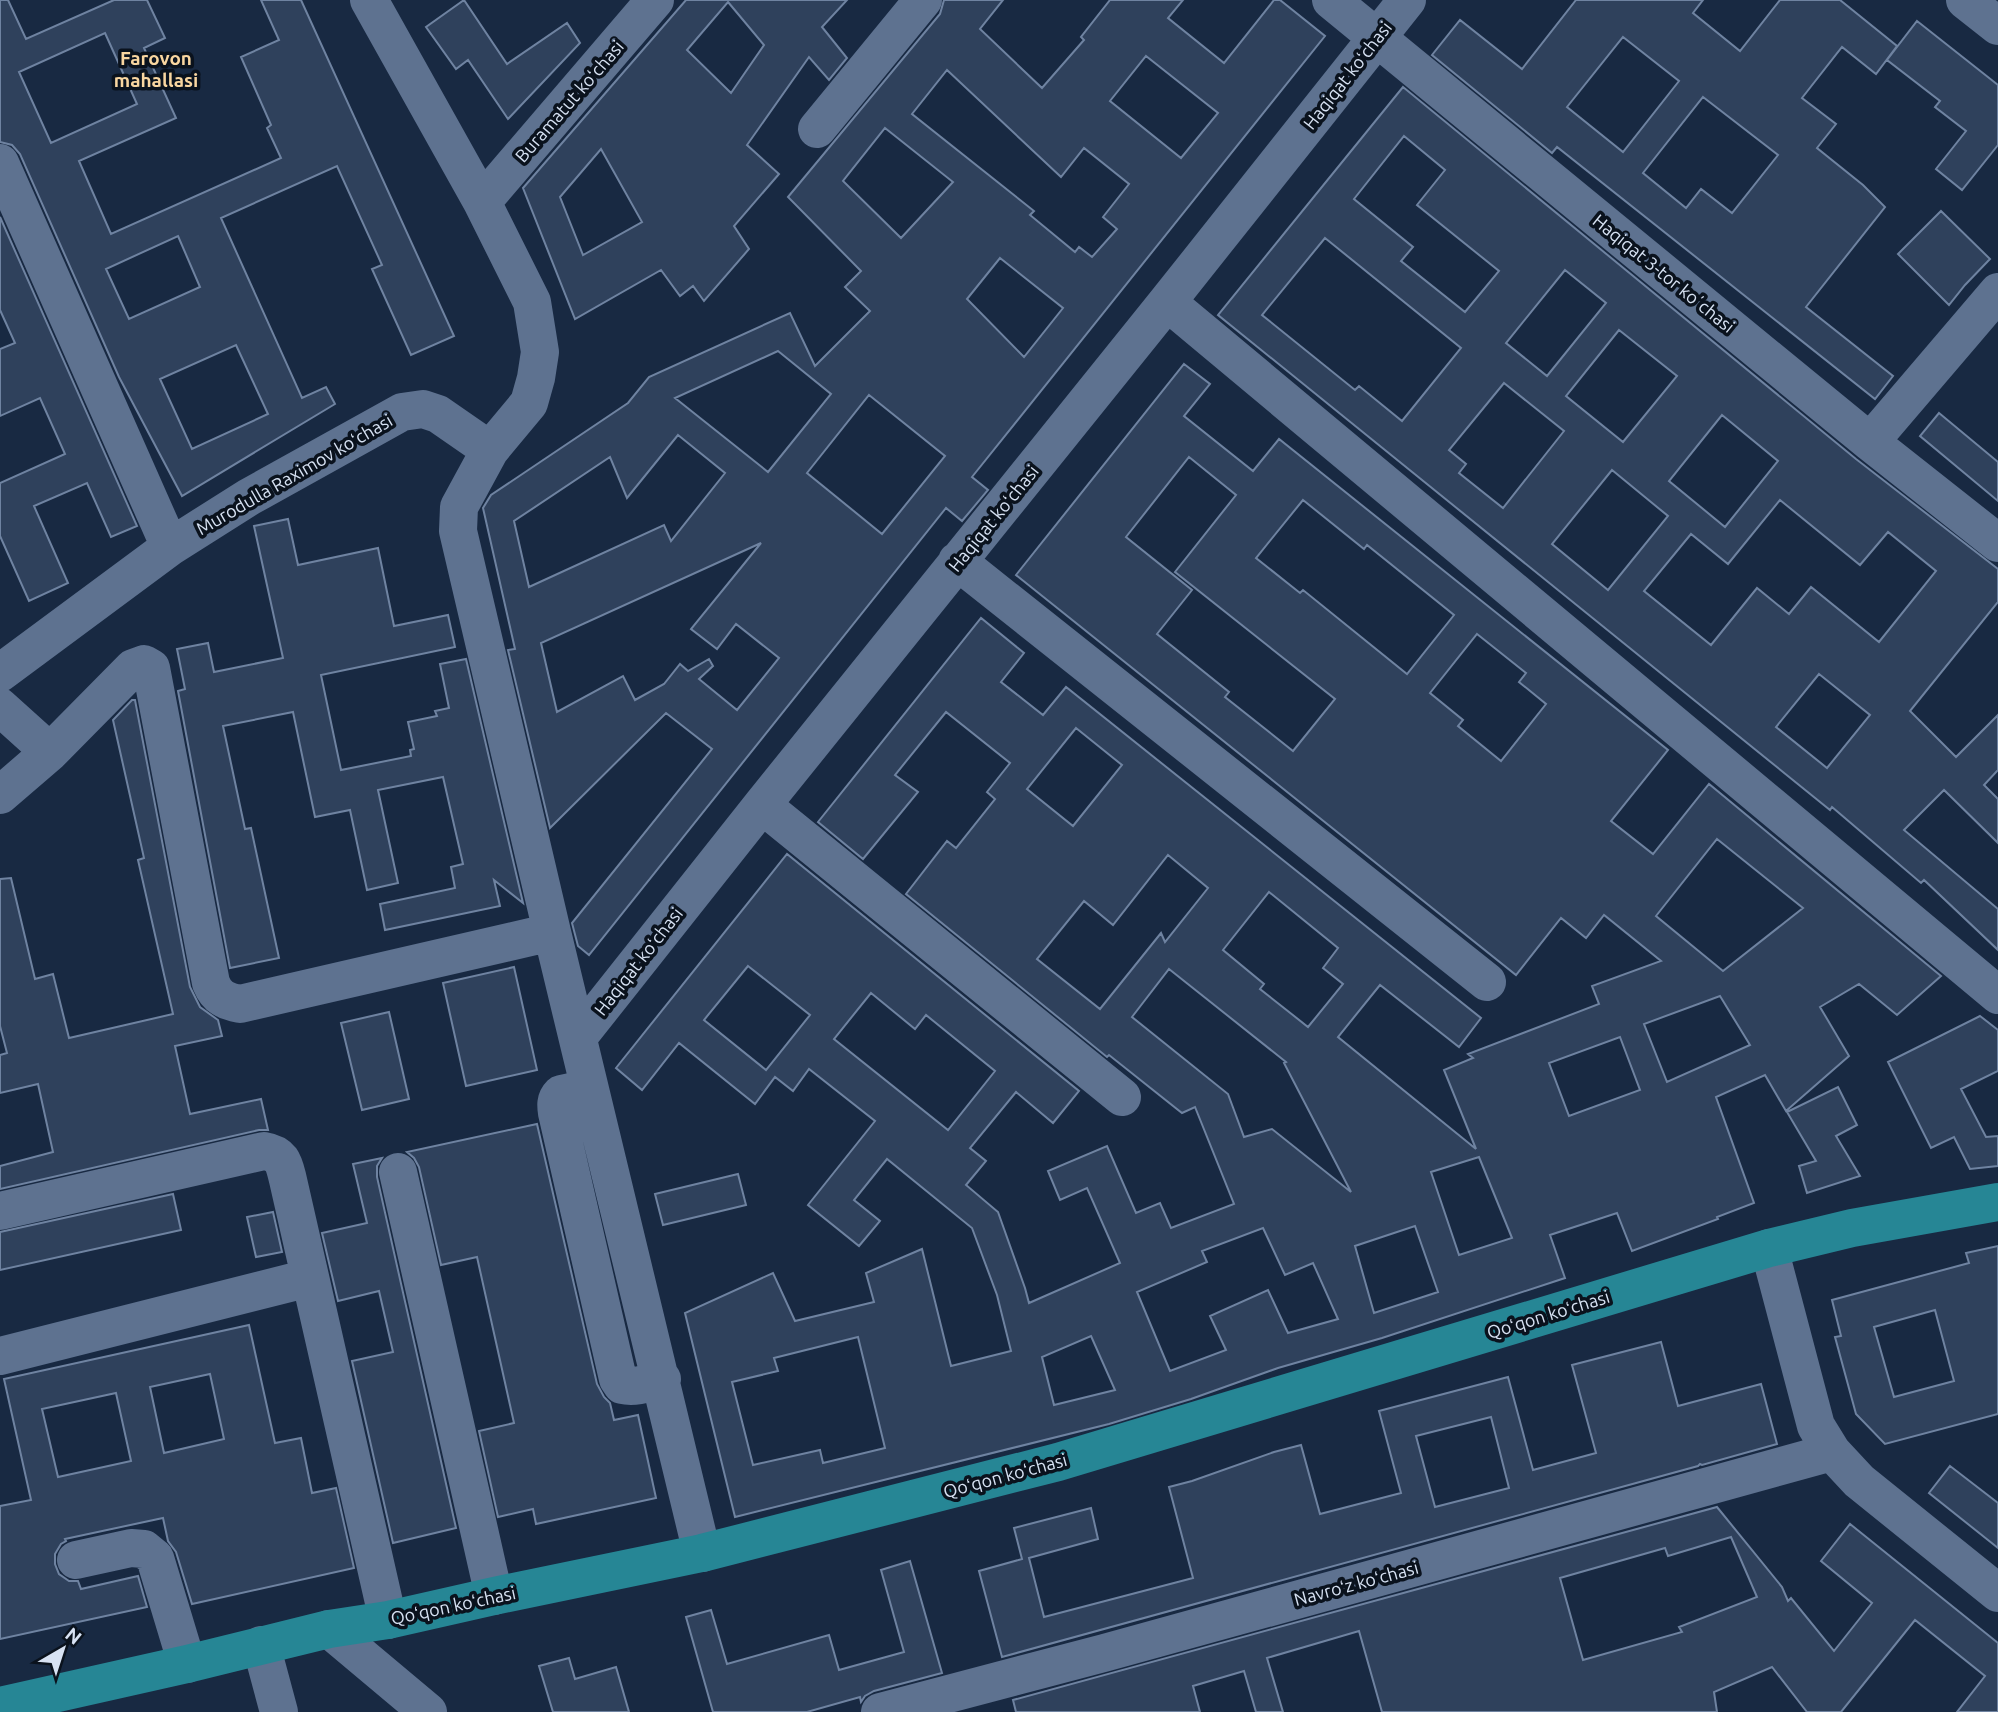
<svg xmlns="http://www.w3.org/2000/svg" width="1998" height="1712" font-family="Ubuntu,sans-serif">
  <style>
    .building { fill: #2f415c; stroke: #6f83a1; stroke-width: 2; fill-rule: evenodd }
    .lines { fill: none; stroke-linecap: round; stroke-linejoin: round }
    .minor { stroke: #5e7290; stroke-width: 38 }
    .major { stroke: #268695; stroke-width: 38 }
    .labels { text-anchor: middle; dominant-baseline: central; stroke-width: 7; stroke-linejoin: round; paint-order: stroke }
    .street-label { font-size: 18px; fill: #d7e2f3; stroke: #0a121d }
    .neighbourhood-label { font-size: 19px; font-weight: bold; fill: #f9d6a0; stroke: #0a121d }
  </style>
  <rect width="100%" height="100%" fill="#182942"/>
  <path class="building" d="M 0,0 L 8,0 L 26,39 L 114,0 L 147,0 L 165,38 L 144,48 L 176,118 L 79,161 L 111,234 L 281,158 L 267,128 L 271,125 L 241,57 L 279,40 L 261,0 L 301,0 L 454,336 L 411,355 L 372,269 L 382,265 L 337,166 L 221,218 L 302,398 L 326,387 L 335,404 L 182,496 L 119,377 L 20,154 L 12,145 L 0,142 ZM 105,33 L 137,104 L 51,143 L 19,72 ZM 178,236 L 200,287 L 129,319 L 106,269 ZM 236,345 L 268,414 L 192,449 L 160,379 Z
    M 464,0 L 507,64 L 567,23 L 580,43 L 508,119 L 468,60 L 456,69 L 426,27 Z
    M 686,0 L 847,0 L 822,27 L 847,58 L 829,80 L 809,57 L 747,145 L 779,174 L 734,226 L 749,249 L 704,301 L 693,286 L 680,296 L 661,270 L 575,319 L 523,188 ZM 728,2 L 764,45 L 731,93 L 687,50 ZM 601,149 L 642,222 L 583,255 L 560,197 Z
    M 944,0 L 1003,0 L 980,29 L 1042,88 L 1084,40 L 1081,37 L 1110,0 L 1183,0 L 1168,18 L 1224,63 L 1274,0 L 1280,0 L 1325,36 L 972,477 L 988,490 L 962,521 L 946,508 L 589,955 L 578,946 L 572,923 L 712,749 L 666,713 L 550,828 L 508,650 L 515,649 L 483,508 L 491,495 L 628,403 L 649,377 L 790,313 L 815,366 L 870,311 L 845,287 L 861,271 L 788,197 L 940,14 ZM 1146,56 L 1218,113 L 1181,158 L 1110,101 ZM 947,70 L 1061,177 L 1084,148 L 1129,184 L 1103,217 L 1117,229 L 1092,257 L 1079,247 L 1075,252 L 1030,215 L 1034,211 L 912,114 ZM 885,128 L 953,182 L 901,238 L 843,181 ZM 1000,258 L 1063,308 L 1024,357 L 967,299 ZM 778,351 L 831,394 L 768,472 L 675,398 ZM 869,395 L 945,456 L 882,534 L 807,473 ZM 678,435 L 725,473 L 671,541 L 664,525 L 529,587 L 514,521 L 610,457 L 627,498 ZM 761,543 L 691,629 L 717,649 L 736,624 L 779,658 L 737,710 L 699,679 L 713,666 L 709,659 L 688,671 L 680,664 L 664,684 L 635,700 L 623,676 L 557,712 L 541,643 Z
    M 1576,0 L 1703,0 L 1693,13 L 1740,51 L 1780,0 L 1840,0 L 1897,46 L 1876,74 L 1842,47 L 1802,98 L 1836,124 L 1817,148 L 1863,185 L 1885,207 L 1806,307 L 1893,376 L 1875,399 L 1557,147 L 1552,153 L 1432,55 L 1460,20 L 1522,69 ZM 1623,37 L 1679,81 L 1623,152 L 1567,107 ZM 1703,97 L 1778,155 L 1732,213 L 1701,189 L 1686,208 L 1643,173 Z
    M 1917,21 L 1998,85 L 1998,145 L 1962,190 L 1936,169 L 1966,131 L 1935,107 L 1940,101 L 1887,60 Z
    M 1403,87 L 1856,459 L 1998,569 L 1998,602 L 1910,711 L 1956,757 L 1998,715 L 1998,770 L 1984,785 L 1998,799 L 1998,843 L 1944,790 L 1904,830 L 1998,909 L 1998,950 L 1924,880 L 1921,883 L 1832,807 L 1830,810 L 1218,315 ZM 1404,136 L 1445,170 L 1417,205 L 1499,271 L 1465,312 L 1401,261 L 1413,247 L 1354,199 ZM 1325,238 L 1461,348 L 1402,421 L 1359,386 L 1355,390 L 1262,315 ZM 1565,270 L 1606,303 L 1547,376 L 1506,343 ZM 1619,330 L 1677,376 L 1623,442 L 1566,396 ZM 1504,383 L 1564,431 L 1503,508 L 1459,473 L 1466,464 L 1449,450 ZM 1722,415 L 1778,461 L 1725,527 L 1669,481 ZM 1612,470 L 1668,516 L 1608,590 L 1552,544 ZM 1780,500 L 1860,565 L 1888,532 L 1936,571 L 1879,642 L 1811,587 L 1789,614 L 1757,588 L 1711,645 L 1644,591 L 1691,534 L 1728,564 ZM 1819,674 L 1870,715 L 1827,768 L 1776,727 Z
    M 1941,211 L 1990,259 L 1965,285 L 1949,305 L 1898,254 Z
    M 0,217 L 137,526 L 111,537 L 87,483 L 34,506 L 68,583 L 29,601 L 0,536 L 0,483 L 65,454 L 40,398 L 0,416 L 0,349 L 15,343 L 0,310 Z
    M 1184,364 L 1210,384 L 1184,416 L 1253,471 L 1279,439 L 1668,750 L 1611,821 L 1653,854 L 1709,784 L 1941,976 L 1897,1015 L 1859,984 L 1820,1007 L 1849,1056 L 1786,1111 L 1765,1075 L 1716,1097 L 1754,1203 L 1717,1217 L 1718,1219 L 1632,1251 L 1617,1213 L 1550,1235 L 1565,1278 L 1382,1338 L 1278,1368 L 1191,1399 L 1109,1424 L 735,1517 L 685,1313 L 773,1273 L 795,1321 L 874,1302 L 866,1273 L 922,1249 L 951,1366 L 1011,1351 L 997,1295 L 972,1228 L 887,1159 L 854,1200 L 880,1221 L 859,1246 L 808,1205 L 875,1121 L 809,1069 L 793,1091 L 775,1077 L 755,1104 L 679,1043 L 642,1090 L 616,1068 L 787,854 L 1079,1091 L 1053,1123 L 1016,1092 L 970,1148 L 986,1161 L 966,1185 L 998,1212 L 1025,1288 L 1029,1303 L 1120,1263 L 1087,1188 L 1060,1200 L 1048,1171 L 1107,1146 L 1136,1213 L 1160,1203 L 1171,1228 L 1234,1204 L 1195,1107 L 1182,1113 L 1109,1055 L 1107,1057 L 906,894 L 947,841 L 956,848 L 995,799 L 987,792 L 1010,763 L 946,712 L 895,775 L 918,792 L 863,859 L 818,822 L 981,618 L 1024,653 L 1001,682 L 1043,715 L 1066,687 L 1481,1018 L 1459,1047 L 1380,985 L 1338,1037 L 1476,1149 L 1444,1070 L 1473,1058 L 1468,1054 L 1599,1004 L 1592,986 L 1661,961 L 1604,915 L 1586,938 L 1561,918 L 1516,975 L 1016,575 ZM 1189,457 L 1236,495 L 1175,572 L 1335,699 L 1293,751 L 1225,697 L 1229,692 L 1157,634 L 1192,590 L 1126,537 ZM 1303,500 L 1364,549 L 1367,545 L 1454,615 L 1407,674 L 1303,590 L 1300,593 L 1256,558 ZM 1477,634 L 1526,673 L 1519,682 L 1546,704 L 1501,761 L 1458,726 L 1463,720 L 1430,693 ZM 1076,728 L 1122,765 L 1073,826 L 1027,789 ZM 1717,839 L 1803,908 L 1723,971 L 1656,916 ZM 1168,855 L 1208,888 L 1165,942 L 1161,933 L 1100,1009 L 1037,959 L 1084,901 L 1113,925 ZM 1269,892 L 1338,948 L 1323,968 L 1343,984 L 1308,1027 L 1260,989 L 1264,984 L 1223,950 ZM 748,966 L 810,1015 L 766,1070 L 704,1020 ZM 1169,969 L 1286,1062 L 1284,1063 L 1351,1192 L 1272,1129 L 1244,1137 L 1228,1094 L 1132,1017 ZM 871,993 L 915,1029 L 926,1015 L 995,1071 L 948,1130 L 834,1039 ZM 1720,996 L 1750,1045 L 1667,1082 L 1644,1024 ZM 1620,1037 L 1640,1090 L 1569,1116 L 1549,1063 ZM 1479,1157 L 1512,1238 L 1459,1255 L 1431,1172 ZM 1415,1226 L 1438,1292 L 1374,1313 L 1355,1246 ZM 1263,1228 L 1285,1275 L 1313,1263 L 1338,1319 L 1288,1333 L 1268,1290 L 1210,1316 L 1226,1350 L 1170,1371 L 1137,1292 L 1207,1262 L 1202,1251 ZM 1091,1336 L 1115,1390 L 1054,1405 L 1042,1357 ZM 858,1337 L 885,1448 L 823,1463 L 820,1450 L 753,1465 L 732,1382 L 778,1371 L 774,1358 Z
    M 1939,413 L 1998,462 L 1998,501 L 1920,436 Z
    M 288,519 L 298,565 L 378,548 L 394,626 L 448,615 L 455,647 L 321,675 L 341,770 L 411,756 L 410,750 L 414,749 L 408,722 L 437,716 L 435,711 L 449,708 L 440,664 L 466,659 L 523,903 L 494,880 L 500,906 L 385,930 L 380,904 L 455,888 L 451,867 L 463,864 L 443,777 L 378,790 L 398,883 L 367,890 L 350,810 L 315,817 L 293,712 L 223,726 L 245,829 L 251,828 L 279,958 L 230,968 L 178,691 L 185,689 L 177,649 L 208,643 L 214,672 L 283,658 L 254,526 Z
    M 132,700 L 135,700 L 190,987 L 200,1007 L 218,1020 L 222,1036 L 175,1046 L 190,1114 L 261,1099 L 268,1130 L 259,1130 L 0,1189 L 0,1166 L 53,1152 L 38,1084 L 0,1093 L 0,1055 L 7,1053 L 0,1026 L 0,879 L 11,878 L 35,979 L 53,974 L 69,1038 L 173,1014 L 138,860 L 144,858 L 113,720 Z
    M 514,967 L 537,1070 L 466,1086 L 443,983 Z
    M 389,1012 L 409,1099 L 362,1110 L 341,1023 Z
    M 1980,1016 L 1998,1030 L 1998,1071 L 1961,1089 L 1986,1137 L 1998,1136 L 1998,1166 L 1970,1169 L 1954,1137 L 1931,1148 L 1888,1062 Z
    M 1838,1087 L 1857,1125 L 1836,1136 L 1860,1176 L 1807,1193 L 1799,1166 L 1816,1161 L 1787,1112 Z
    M 537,1124 L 597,1384 L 604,1397 L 610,1403 L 614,1420 L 638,1415 L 656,1498 L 536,1524 L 533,1509 L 498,1517 L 479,1431 L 514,1423 L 477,1257 L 441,1265 L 419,1167 L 414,1158 L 407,1152 Z
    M 382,1158 L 377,1166 L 377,1177 L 456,1528 L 393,1543 L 352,1361 L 393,1352 L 379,1291 L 338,1301 L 322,1233 L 367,1223 L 353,1164 Z
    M 738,1174 L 746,1205 L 663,1225 L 655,1194 Z
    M 173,1194 L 181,1230 L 0,1270 L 0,1232 Z
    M 273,1212 L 282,1252 L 256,1257 L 247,1217 Z
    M 1998,1246 L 1998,1414 L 1885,1444 L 1856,1414 L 1835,1337 L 1841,1336 L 1832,1300 L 1969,1263 L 1966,1253 ZM 1935,1310 L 1954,1381 L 1894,1397 L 1874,1327 Z
    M 249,1325 L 275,1443 L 301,1438 L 312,1493 L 336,1488 L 354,1568 L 192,1604 L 176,1552 L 168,1541 L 163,1518 L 65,1539 L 66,1541 L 61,1544 L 55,1554 L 55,1564 L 59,1574 L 69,1581 L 78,1581 L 81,1589 L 138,1576 L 147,1607 L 0,1639 L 0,1506 L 31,1500 L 4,1379 ZM 210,1374 L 224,1439 L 164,1453 L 150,1387 ZM 116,1393 L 131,1461 L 58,1477 L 42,1409 Z
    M 1661,1342 L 1678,1406 L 1761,1384 L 1777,1444 L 1702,1465 L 1700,1464 L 1698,1466 L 1002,1657 L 979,1571 L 1022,1559 L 1014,1528 L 1091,1508 L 1098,1539 L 1029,1558 L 1044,1617 L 1193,1578 L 1169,1487 L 1192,1481 L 1274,1452 L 1301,1445 L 1320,1514 L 1401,1493 L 1379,1411 L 1508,1377 L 1533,1470 L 1596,1453 L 1572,1365 ZM 1491,1417 L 1509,1488 L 1435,1507 L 1416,1436 Z
    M 1950,1466 L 1998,1503 L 1998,1548 L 1929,1493 Z
    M 1717,1507 L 1782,1587 L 1788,1601 L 1791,1598 L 1834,1651 L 1872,1603 L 1821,1561 L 1850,1524 L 1998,1643 L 1998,1712 L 1957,1712 L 1985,1676 L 1915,1620 L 1841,1712 L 1807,1712 L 1772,1667 L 1714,1692 L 1717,1712 L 1382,1712 L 1359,1631 L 1267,1658 L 1283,1712 L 1256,1712 L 1244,1671 L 1193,1686 L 1200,1712 L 1016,1712 L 1013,1700 ZM 1731,1537 L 1757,1597 L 1679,1627 L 1682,1632 L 1583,1660 L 1560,1578 L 1665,1548 L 1668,1556 Z
    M 910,1561 L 942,1673 L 874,1691 L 865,1696 L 861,1702 L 860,1697 L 807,1712 L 713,1712 L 686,1617 L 711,1610 L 727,1664 L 829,1635 L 839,1670 L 904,1652 L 881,1570 Z
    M 569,1658 L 575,1679 L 616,1667 L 629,1712 L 553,1712 L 539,1666 Z"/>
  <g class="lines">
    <path class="minor" d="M 1331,0 L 1870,442 L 1998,543
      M 1965,0 L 1998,26
      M 817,129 L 923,0
      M 0,163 L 170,547 L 249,497 L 402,412 L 423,409 L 438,414 L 490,450 L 529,403 L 536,378 L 540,352 L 532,302 L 482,202 L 369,0
      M 482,202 L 655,0
      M 1167,302 L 1998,995
      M 1870,442 L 1998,292
      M 490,450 L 459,507 L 458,531 L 552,932 L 702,1553
      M 957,561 L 1487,982
      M 0,673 L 170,547
      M 0,707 L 50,752
      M 0,795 L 50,752 L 133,668 L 144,664 L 151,668 L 211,983 C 217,998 226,1001 240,1004 L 552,932
      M 762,805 L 1122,1097
      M 579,1036 L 762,805 L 1167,302 L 1407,0
      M 589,1088 L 561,1094 C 555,1100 556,1106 557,1113 L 618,1379 L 622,1385 C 636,1388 648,1383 662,1379
      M 398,1172 L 494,1596
      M 0,1211 L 264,1151 C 283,1154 284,1164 288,1180 L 388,1620
      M 1769,1248 L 1816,1426 L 1832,1452 L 1859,1481 L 1998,1593
      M 0,1356 L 309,1278
      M 76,1560 L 131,1548 L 144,1549 L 155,1558 L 187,1664
      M 329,1629 L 428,1712
      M 261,1645 L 279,1712
      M 880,1712 L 1104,1653 L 1832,1452"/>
    <path class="major" d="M 0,1706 L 187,1664 L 329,1629 L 388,1620 L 494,1596 L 702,1553 L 1058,1462 L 1769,1248 L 1852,1228 L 1998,1202"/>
  </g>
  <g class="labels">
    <g class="street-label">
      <text transform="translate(1347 75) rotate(-52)">Haqiqat koʻchasi</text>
      <text transform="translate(569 101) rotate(-49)">Buramatut koʻchasi</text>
      <text transform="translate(1664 273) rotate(39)">Haqiqat 3-tor koʼchasi</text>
      <text transform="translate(294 474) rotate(-30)">Murodulla Raximov koʻchasi</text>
      <text transform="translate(993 518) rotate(-51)">Haqiqat koʻchasi</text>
      <text transform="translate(638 961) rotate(-52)">Haqiqat koʻchasi</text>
      <text transform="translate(1548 1314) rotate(-17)">Qoʻqon koʻchasi</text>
      <text transform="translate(1005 1475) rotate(-15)">Qoʻqon koʻchasi</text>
      <text transform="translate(1356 1583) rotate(-15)">Navroʻz koʻchasi</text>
      <text transform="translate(453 1605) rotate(-12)">Qoʻqon koʻchasi</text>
    </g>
    <g class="neighbourhood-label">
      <text x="156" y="58">Farovon<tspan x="156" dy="22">mahallasi</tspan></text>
    </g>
  </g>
  <g transform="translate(63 1649) rotate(39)" stroke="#0a121d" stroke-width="5" paint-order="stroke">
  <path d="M0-5L12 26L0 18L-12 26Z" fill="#d7e2f3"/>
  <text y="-10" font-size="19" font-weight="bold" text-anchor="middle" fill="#d7e2f3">N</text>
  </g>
</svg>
